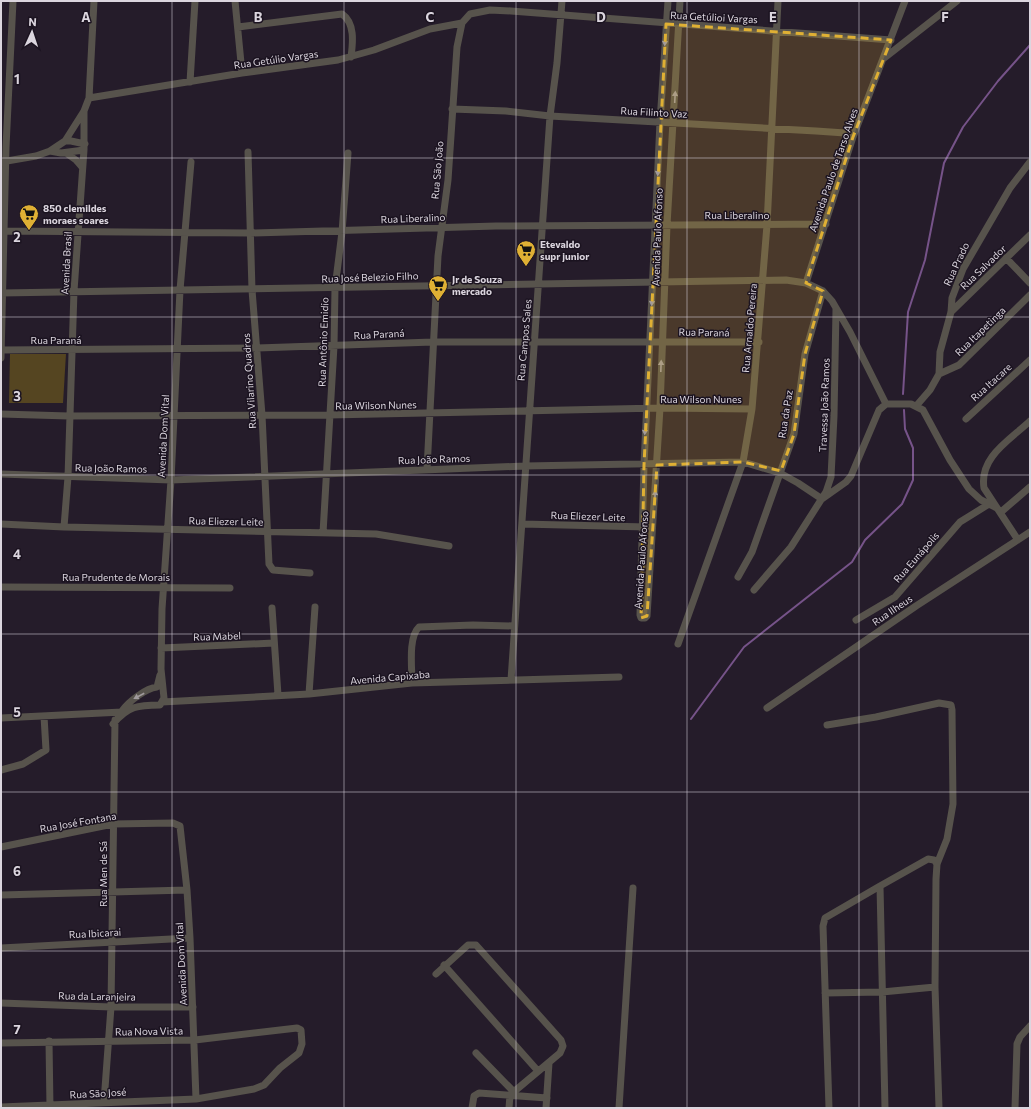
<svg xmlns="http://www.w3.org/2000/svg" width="1031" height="1109" font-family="Commissioner,sans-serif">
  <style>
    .green { fill: #554521 }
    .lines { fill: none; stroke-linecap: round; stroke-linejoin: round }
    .stream { stroke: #765389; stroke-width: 2 }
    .minor { stroke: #57534c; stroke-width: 7 }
    .oneway { fill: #a09a9c }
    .marked { fill: #dfb034; fill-opacity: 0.2; stroke: #dfb034; stroke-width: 3; stroke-dasharray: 8 5; stroke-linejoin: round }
    .grid { fill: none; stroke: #dbd5de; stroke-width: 1; stroke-opacity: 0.55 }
    .labels { text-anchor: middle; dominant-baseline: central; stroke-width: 3; stroke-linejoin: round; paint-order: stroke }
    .street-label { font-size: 10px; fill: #dbd5de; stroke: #1b1320 }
    .poi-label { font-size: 10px; font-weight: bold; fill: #dbd5de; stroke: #1b1320; text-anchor: start }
    .grid-label { font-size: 13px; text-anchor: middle; font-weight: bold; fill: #dbd5de; stroke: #1b1320; stroke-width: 3; stroke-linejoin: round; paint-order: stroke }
  </style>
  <rect width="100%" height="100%" fill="#251c2a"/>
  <path class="green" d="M 10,354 L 66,354 L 63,403 L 9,403 Z"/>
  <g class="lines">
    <path class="stream" d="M 903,394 L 908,312 L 925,260 L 944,163 L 963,127 L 998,81 L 1030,45
      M 691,719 L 744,647 L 852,562 L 865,540 L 902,504 L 913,480 L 913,448 L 905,429 L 904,410"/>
    <path class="minor" d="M 235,1 L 242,73
      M 668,1 L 660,122 L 644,465 L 640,615 L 641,618 L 645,618 L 647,616 L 660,408 L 667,225 L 680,1
      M 238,27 L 342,14 C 355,23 353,42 351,57
      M 883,59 L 957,1
      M 190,82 L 195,1
      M 89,98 L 242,73 L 338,60 L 374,50 L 430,29 L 462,23
      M 452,109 L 506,111 L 550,116 L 816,131 L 845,133 L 853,137
      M 65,141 L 84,111
      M 50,151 L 61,153 L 84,150
      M 248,152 L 252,290 L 262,415 L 269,564 L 273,570 L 310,573
      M 66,153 L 76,160 L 82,167
      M 1,162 L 36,156 L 50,151 L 65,141 L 71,141 L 85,144
      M 1,231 L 250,233 L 496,226 L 826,224
      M 1006,258 L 1030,283
      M 823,291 L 832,301 L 850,332 L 886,404
      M 1,293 L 786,280 L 806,283 L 853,137 L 905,1
      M 951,312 L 1030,235
      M 1,350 L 257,348 L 433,342 L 759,342
      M 1,358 L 6,147 L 13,1
      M 939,374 L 959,365 L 1030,295
      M 917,405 L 930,390 L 939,374 L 940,352 L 951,312 L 952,298 L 963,269 L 1010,188 L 1030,162
      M 1,414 L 69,416 L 329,415 L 660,408 L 752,409
      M 966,419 L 1030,360
      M 427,469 L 438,256 L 448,180 L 457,47 L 462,23 L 470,14 L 490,10 L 511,11 L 891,40
      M 1,474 L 171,480 L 525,466 L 743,462 L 780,473 L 798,483 L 822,499 L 846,482 L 851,476 L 879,410 L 886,404 L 911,404 L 923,410 L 950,460 L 969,489 L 981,500 L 997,508
      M 1001,512 L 1030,487
      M 1,524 L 64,527 L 376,534 L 449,546
      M 522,524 L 647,527
      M 64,527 L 68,477 L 74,291 L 84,150 L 84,111 L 89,98 L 94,1
      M 323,533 L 334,346 L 335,288 L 342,232 L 348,153
      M 1018,540 L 984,488 C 979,457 1010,440 1030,421
      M 738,577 L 752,552 L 794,434 L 805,354 L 823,291 L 806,283
      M 1,587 L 230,588
      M 754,590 L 791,547 L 826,492 L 831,477 L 834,416 L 836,309
      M 272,608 L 278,695
      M 856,620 L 895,597 L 960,522 L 989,504
      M 678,644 L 743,462 L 752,409 L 767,225 L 778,1
      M 161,648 L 274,643
      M 511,680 L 550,116 L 557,63 L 562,1
      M 412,683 C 412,668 408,637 419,627 L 473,625 L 514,626
      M 309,694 L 315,607
      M 162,702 L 309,694 L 412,683 L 619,677
      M 767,708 L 916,606 L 1030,532
      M 122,711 C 128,702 146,688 157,687 L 160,675
      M 1,718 L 122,712
      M 113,724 C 128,706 138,705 160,705 L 164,698 L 161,669 L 162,609 L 171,480 L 180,290 L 191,162
      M 827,725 L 876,717 L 939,703 L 951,705 L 952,710 L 953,804 L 947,839 L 937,864 L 936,879 L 935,987 L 939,1108
      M 1,770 L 23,764 L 46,750 L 44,716
      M 1,847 L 113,824 L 173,823 L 180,826 L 187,890 L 190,938 L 196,1099
      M 1,895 L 187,890
      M 1,948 L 190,938
      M 444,965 L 538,1071
      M 436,974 L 468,945 L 476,945 L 561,1040 L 563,1046 L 560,1053 L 510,1095 L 509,1108
      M 825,993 L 882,992 L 935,987
      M 1,1003 L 111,1007 L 193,1007
      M 49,1041 L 50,1108
      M 1,1043 L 195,1040 L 297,1028 L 301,1030 L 302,1044 L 299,1053 L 280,1068 L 264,1085 L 254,1089 L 196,1099 L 1,1107
      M 476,1053 L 514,1092
      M 104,1102 L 111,1007 L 115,720
      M 472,1108 L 474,1096 L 479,1093 L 547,1098
      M 546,1108 L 549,1063
      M 619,1108 L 633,888
      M 829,1108 L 823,926 L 825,918 L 880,886
      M 885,1108 L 880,886 L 928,859 L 934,860 L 937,864
      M 1015,1108 L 1017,1044 L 1020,1037 L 1030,1026"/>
  </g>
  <defs><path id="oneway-solid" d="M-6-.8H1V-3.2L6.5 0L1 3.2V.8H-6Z"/></defs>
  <g class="oneway">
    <use href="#oneway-solid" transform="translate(665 40) rotate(93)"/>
    <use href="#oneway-solid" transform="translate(675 97) rotate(-87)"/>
    <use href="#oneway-solid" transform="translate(658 170) rotate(93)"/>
    <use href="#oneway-solid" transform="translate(652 300) rotate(93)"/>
    <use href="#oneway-solid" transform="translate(661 366) rotate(-88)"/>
    <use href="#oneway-solid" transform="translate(645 429) rotate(93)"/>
    <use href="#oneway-solid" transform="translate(655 496) rotate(-87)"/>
    <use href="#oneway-solid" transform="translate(139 696) rotate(152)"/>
  </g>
  <path class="marked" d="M 666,24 L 891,40 L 853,137 L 806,283 L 823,291 L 805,354 L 794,434 L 781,471 L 743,462 L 657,465 L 647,616 L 641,618 L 644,465 Z"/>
  <path class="grid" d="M 172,1 L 172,1108M 344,1 L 344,1108M 516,1 L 516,1108M 687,1 L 687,1108M 859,1 L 859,1108M 1,158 L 1030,158M 1,317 L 1030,317M 1,475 L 1030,475M 1,634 L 1030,634M 1,792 L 1030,792M 1,951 L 1030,951"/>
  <defs>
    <symbol id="supermarket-pin" viewBox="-11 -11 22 30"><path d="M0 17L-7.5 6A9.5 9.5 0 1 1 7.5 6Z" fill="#dfb034" stroke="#1b1320"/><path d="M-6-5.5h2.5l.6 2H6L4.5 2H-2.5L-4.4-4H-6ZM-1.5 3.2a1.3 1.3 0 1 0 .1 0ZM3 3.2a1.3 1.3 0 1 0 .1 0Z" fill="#111"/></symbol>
  </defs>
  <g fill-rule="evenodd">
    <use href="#supermarket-pin" x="18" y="203" width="22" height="30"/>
    <use href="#supermarket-pin" x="515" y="239" width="22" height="30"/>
    <use href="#supermarket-pin" x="427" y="274" width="22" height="30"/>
  </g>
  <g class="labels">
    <g class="street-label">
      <text transform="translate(714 17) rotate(3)">Rua Getúlioi Vargas</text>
      <text transform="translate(276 59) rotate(-8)">Rua Getúlio Vargas</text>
      <text transform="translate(654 112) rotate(3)">Rua Filinto Vaz</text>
      <text transform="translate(437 170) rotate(-85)">Rua São João</text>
      <text transform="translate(833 170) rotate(-71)">Avenida Paulo de Tarso Alves</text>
      <text x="737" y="215">Rua Liberalino</text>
      <text transform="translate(413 218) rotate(-2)">Rua Liberalino</text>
      <text transform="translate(657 237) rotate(-88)">Avenida Paulo Afonso</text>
      <text transform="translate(66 263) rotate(-87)">Avenida Brasil</text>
      <text transform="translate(956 264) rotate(-65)">Rua Prado</text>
      <text transform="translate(983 267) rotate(-44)">Rua Salvador</text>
      <text transform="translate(370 277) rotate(-2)">Rua José Belezio Filho</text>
      <text transform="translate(749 328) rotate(-85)">Rua Arnaldo Pereira</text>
      <text transform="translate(980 331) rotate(-44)">Rua Itapetinga</text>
      <text transform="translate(704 332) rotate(1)">Rua Paraná</text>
      <text transform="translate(379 334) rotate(-3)">Rua Paraná</text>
      <text x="56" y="340">Rua Paraná</text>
      <text transform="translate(524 340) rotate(-85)">Rua Campos Sales</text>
      <text transform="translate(323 342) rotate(-88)">Rua Antônio Emidio</text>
      <text transform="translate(249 381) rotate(-94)">Rua Vilarino Quadros</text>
      <text transform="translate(991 382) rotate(-42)">Rua Itacare</text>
      <text x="701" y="399">Rua Wilson Nunes</text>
      <text transform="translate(376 405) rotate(-1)">Rua Wilson Nunes</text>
      <text transform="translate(824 405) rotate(-88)">Travessa João Ramos</text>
      <text transform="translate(785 414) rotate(-81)">Rua da Paz</text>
      <text transform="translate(163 436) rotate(-87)">Avenida Dom Vital</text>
      <text transform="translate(434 459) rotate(-2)">Rua João Ramos</text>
      <text transform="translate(111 468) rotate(1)">Rua João Ramos</text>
      <text transform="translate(588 516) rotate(2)">Rua Eliezer Leite</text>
      <text transform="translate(226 521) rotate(1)">Rua Eliezer Leite</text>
      <text transform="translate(916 557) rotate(-49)">Rua Eunápolis</text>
      <text transform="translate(641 560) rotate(-86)">Avenida Paulo Afonso</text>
      <text x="116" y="577">Rua Prudente de Morais</text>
      <text transform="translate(892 610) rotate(-34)">Rua Ilheus</text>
      <text transform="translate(217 636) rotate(-2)">Rua Mabel</text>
      <text transform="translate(390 677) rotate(-5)">Avenida Capixaba</text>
      <text transform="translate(78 822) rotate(-10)">Rua José Fontana</text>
      <text transform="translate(103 874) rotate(-90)">Rua Men de Sá</text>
      <text transform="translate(95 933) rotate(-3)">Rua Ibicarai</text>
      <text transform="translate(181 964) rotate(-93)">Avenida Dom Vital</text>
      <text transform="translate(97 996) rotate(1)">Rua da Laranjeira</text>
      <text transform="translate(149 1031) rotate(-1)">Rua Nova Vista</text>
      <text transform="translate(98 1093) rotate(-3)">Rua São José</text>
    </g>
    <g class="poi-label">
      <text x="43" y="208">850 clemildes<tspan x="43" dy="12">moraes soares</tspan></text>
      <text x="540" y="244">Etevaldo<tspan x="540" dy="12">supr junior</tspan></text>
      <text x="452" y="279">Jr de Souza<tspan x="452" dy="12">mercado</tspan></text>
    </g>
  </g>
  <g class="grid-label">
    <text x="86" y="22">A</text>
    <text x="258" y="22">B</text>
    <text x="430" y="22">C</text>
    <text x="601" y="22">D</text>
    <text x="773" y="22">E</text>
    <text x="945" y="22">F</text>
    <text x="17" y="84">1</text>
    <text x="17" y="242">2</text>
    <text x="17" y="401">3</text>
    <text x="17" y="559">4</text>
    <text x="17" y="717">5</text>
    <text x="17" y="876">6</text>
    <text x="17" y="1034">7</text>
  </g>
  <rect width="1031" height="1109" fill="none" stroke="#dbd5de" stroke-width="4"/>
  <g transform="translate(32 32) rotate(3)" stroke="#1b1320" stroke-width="3" paint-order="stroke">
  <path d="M0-3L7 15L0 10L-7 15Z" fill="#dbd5de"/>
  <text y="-6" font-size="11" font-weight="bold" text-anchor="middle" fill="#dbd5de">N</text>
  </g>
</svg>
